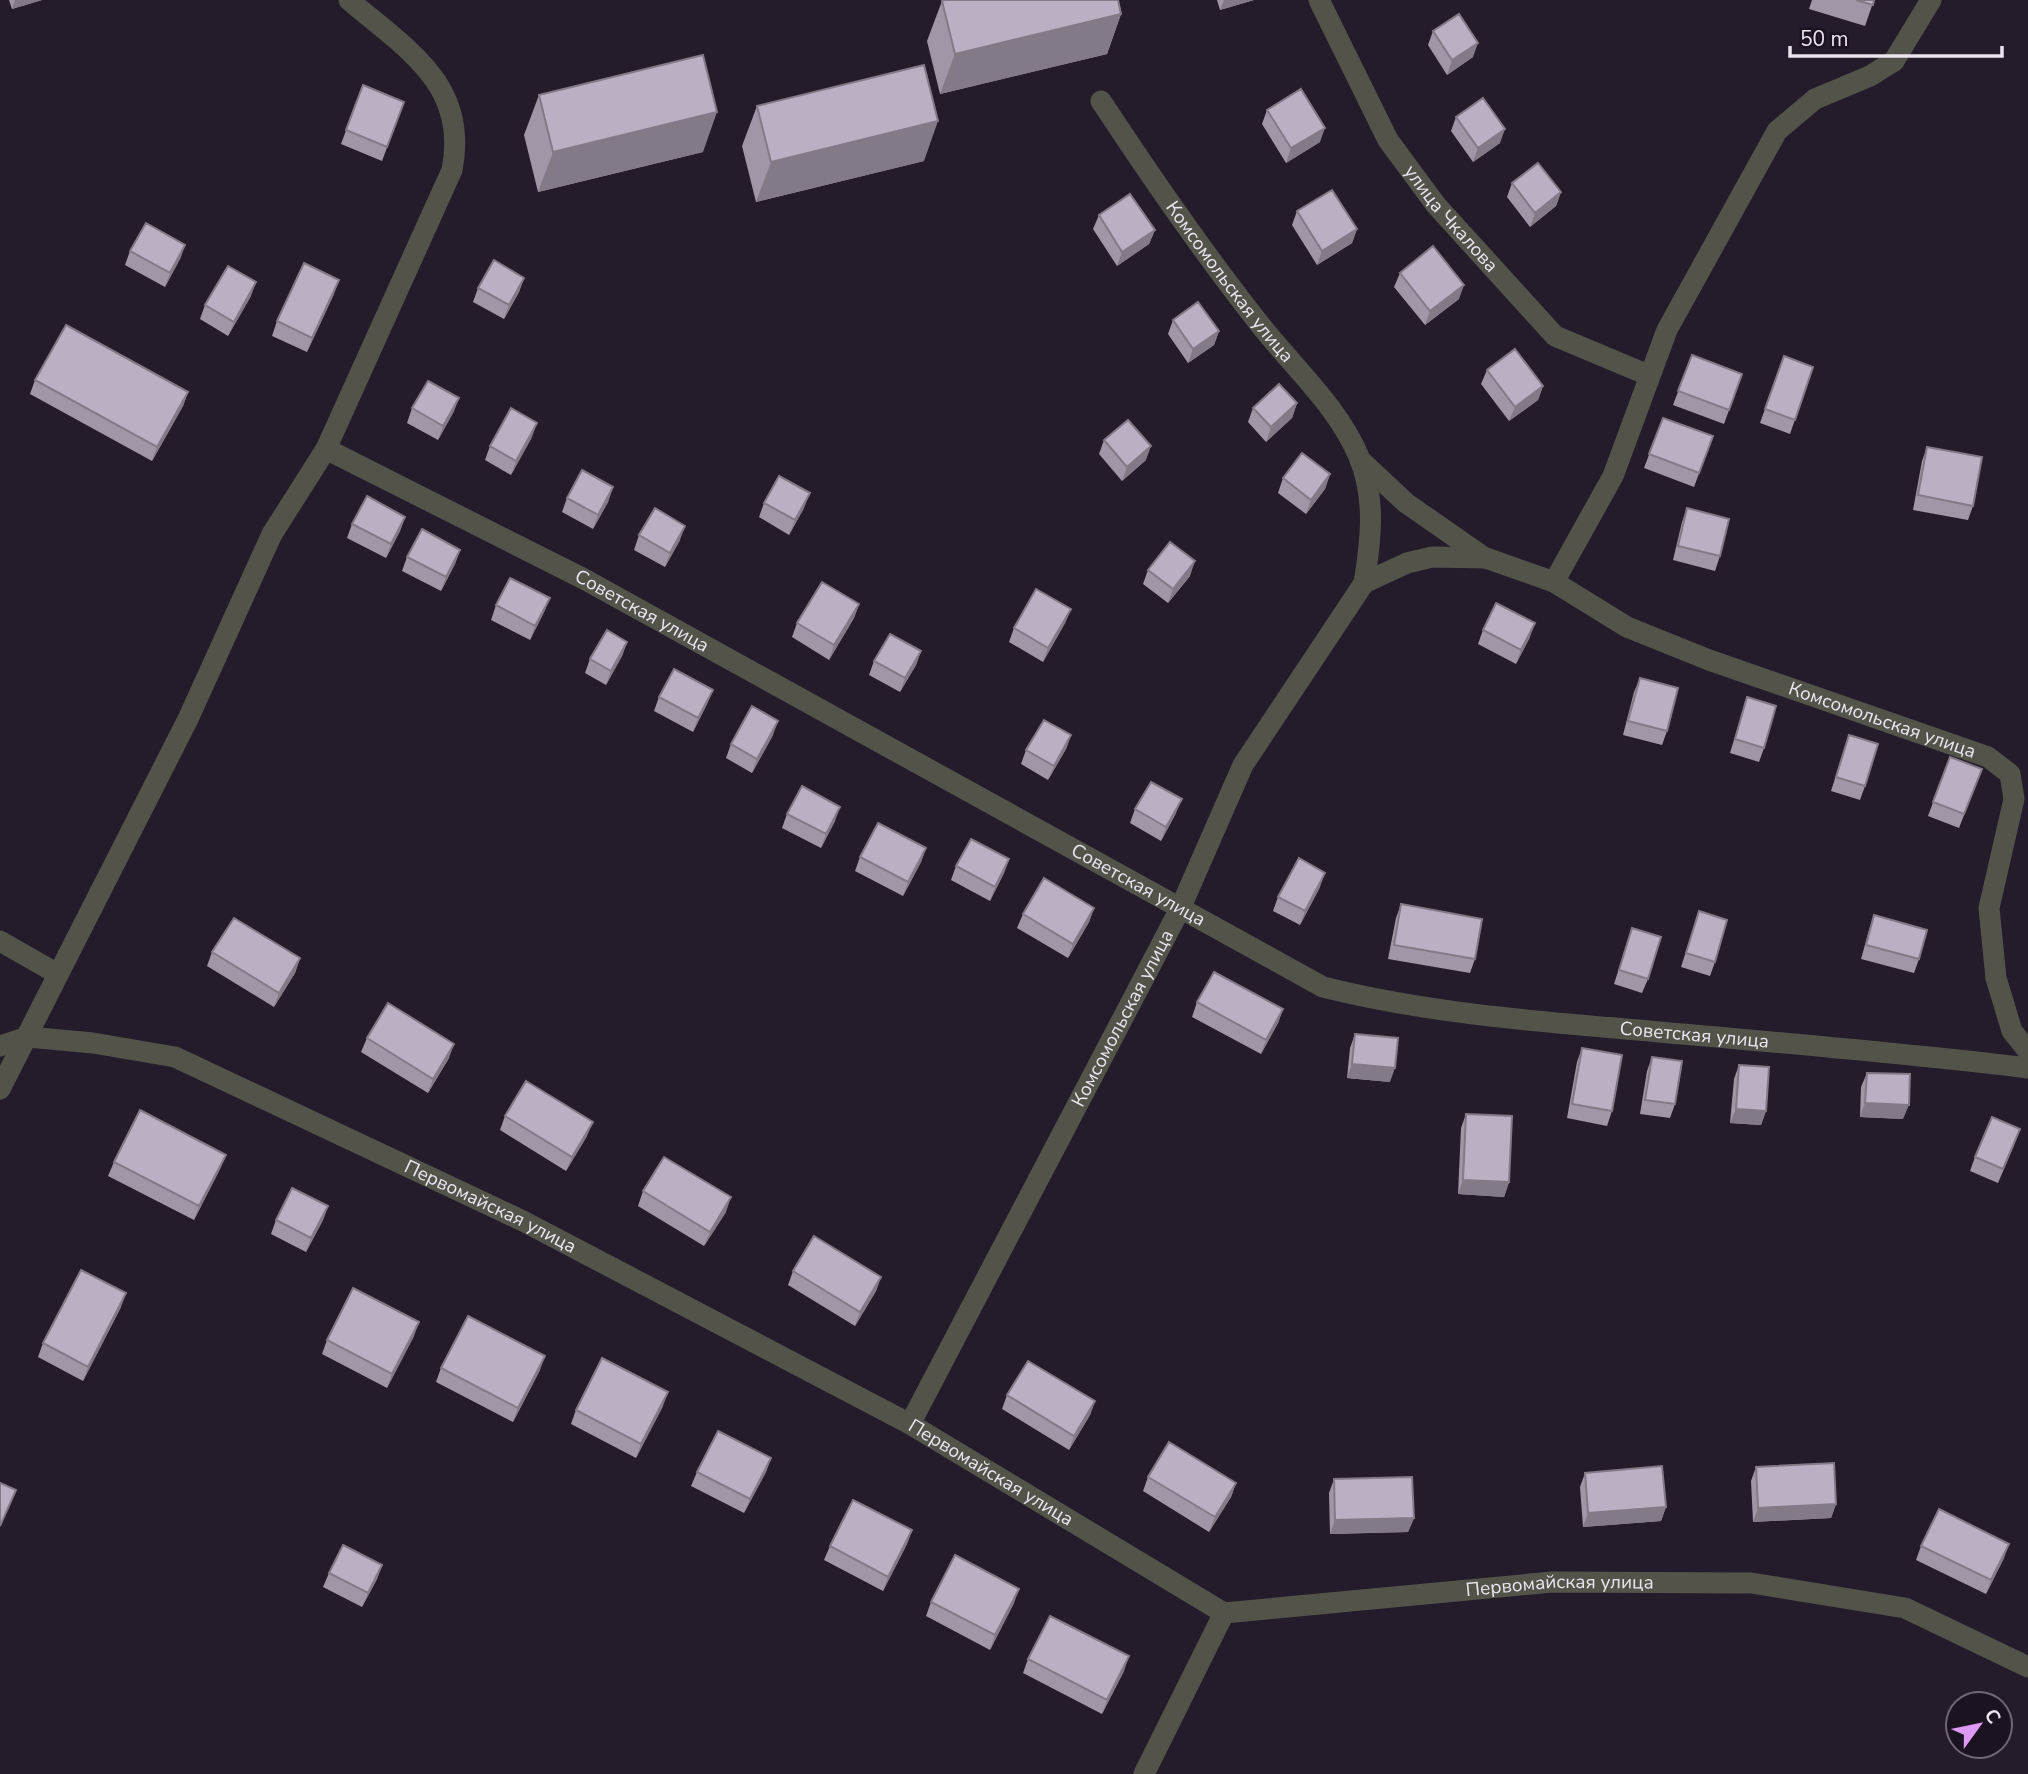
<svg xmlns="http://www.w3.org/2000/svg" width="2028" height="1774" font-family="'Nunito Sans',sans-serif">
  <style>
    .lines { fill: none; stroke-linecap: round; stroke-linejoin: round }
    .minor { stroke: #53534a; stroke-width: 21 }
    .wall { fill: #a196a8 }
    .shaded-wall { fill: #837a88 }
    .building { fill: #bbafc3; stroke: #837a88; stroke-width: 2 }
    .labels { text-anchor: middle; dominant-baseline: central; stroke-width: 7; stroke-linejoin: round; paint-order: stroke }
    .street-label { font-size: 19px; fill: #ece5f0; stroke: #1c1321 }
  </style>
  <rect width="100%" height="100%" fill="#251c2b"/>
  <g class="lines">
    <g class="minor">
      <path id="s1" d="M 1319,0 L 1388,140 L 1436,205 L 1555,336 L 1648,375"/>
      <path id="s2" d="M 1101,101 C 1151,177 1202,251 1258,322 C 1292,366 1338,406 1359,457 C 1376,498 1371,540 1364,583"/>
      <path id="s3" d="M 326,449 L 584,579 L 1323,987 C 1427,1013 1532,1021 1638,1030 C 1768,1042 1898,1052 2028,1068"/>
      <path d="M 1360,460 L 1406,503 L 1485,558"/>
      <path d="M 1554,582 L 1613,476 L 1667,330 L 1777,131 L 1815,99 L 1870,76 L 1894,61 L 1931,0"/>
      <path d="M 0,941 L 56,973"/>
      <path id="s4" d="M 0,1046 L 28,1037 L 93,1043 L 175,1057 L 523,1221 L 910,1424 L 1224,1613 L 1552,1582 L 1751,1583 L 1905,1608 L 2028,1667"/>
      <path d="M 0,1089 L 188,719 L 272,534 L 326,449 L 452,170 C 469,84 406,49 349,0"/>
      <path id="s5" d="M 910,1424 L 1180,909 L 1243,765 L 1364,583 L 1407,563 L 1432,557 L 1486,558 L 1554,582 L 1627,627 L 1709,660 L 1988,757 L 2010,774 L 2014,799 L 1989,908 L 1996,978 L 2012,1031 L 2028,1051"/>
      <path d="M 1144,1774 L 1224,1613"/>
    </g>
  </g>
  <path class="wall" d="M 9,0 L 42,0 L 12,9 Z
    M 1217,0 L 1254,0 L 1220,10 Z
    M 1812,0 L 1874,0 L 1865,26 L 1809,9 Z
    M 942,1 L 1121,14 L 1107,54 L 940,94 L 927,41 Z
    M 1433,31 L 1473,57 L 1447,75 L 1428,45 Z
    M 363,85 L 404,102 L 382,161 L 341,144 Z
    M 539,95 L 703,152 L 538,192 L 524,135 Z
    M 757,106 L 924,161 L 756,202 L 742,146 Z
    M 1267,110 L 1320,142 L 1286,163 L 1262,124 Z
    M 1456,117 L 1500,143 L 1473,162 L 1451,131 Z
    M 1512,183 L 1561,192 L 1556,206 L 1530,227 L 1507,197 Z
    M 1297,211 L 1357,229 L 1352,243 L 1317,265 L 1292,225 Z
    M 1099,215 L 1155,230 L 1149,244 L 1117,266 L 1093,229 Z
    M 185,245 L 180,259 L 165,287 L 125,265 L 130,251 Z
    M 1400,273 L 1459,299 L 1425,325 L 1394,287 Z
    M 524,278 L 519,292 L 504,319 L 473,302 L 478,288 Z
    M 334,294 L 307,352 L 272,336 L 277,321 Z
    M 251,296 L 228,336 L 200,319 L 205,305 Z
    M 1173,320 L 1219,331 L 1214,345 L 1188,363 L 1168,334 Z
    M 1692,355 L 1742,374 L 1724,424 L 1673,405 Z
    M 1784,356 L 1813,367 L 1790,434 L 1760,423 Z
    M 1487,370 L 1543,386 L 1538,400 L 1509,421 L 1481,384 Z
    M 35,380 L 188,392 L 183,406 L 152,461 L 30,394 Z
    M 459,398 L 453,413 L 438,440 L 407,423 L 412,408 Z
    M 1297,403 L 1292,418 L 1266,442 L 1248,422 L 1253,408 Z
    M 1663,418 L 1713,436 L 1694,487 L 1644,468 Z
    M 532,437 L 511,475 L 485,460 L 490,446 Z
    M 1104,440 L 1146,460 L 1122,481 L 1099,454 Z
    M 1927,447 L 1973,506 L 1968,520 L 1913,510 L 1922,461 Z
    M 1330,474 L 1325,489 L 1306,514 L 1278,493 L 1283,478 Z
    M 613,487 L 608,502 L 593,529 L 562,512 L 567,498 Z
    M 764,503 L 804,508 L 789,535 L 759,517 Z
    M 1687,508 L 1720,556 L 1715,571 L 1673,560 L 1682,522 Z
    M 405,517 L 400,531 L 386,558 L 347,538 L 352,524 Z
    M 639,535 L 680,540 L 665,567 L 634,550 Z
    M 460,550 L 455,564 L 441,591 L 402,571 L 407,557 Z
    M 1148,570 L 1190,576 L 1168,603 L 1143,584 Z
    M 550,598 L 544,612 L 530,640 L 491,620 L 496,605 Z
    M 859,604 L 854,618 L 829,660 L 792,637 L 797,623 Z
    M 1071,609 L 1065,623 L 1043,662 L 1009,642 L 1014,628 Z
    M 1483,630 L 1530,637 L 1516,664 L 1478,644 Z
    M 627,642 L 622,656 L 606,685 L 585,673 L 590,659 Z
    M 921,651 L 916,665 L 900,692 L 869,675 L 874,661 Z
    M 1640,678 L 1667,731 L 1662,745 L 1623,735 L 1634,692 Z
    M 713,690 L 707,704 L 693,732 L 654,711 L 659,697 Z
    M 1747,697 L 1764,748 L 1759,762 L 1730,753 Z
    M 773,735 L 752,773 L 726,758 L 731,744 Z
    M 1071,735 L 1066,749 L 1048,780 L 1021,764 L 1026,750 Z
    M 1849,735 L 1865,786 L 1860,800 L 1831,791 Z
    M 1950,757 L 1982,769 L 1959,828 L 1928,816 Z
    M 1135,809 L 1176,813 L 1161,841 L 1130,823 Z
    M 787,814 L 835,821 L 821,848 L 782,828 Z
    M 926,848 L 921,862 L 903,896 L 855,871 L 860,857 Z
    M 1009,859 L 1004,873 L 990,901 L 951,880 L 956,866 Z
    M 1320,887 L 1300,925 L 1273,911 L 1278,897 Z
    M 1401,904 L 1475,959 L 1470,973 L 1388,959 L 1396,918 Z
    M 1094,908 L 1089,922 L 1068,958 L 1017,928 L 1023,914 Z
    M 1699,911 L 1715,962 L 1710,976 L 1681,967 Z
    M 1874,915 L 1919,959 L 1914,973 L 1861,959 L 1869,930 Z
    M 1632,928 L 1648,979 L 1642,993 L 1614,984 Z
    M 212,952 L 300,958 L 295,973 L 274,1007 L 207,966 Z
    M 1197,1002 L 1283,1009 L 1278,1023 L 1261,1054 L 1192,1017 Z
    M 1355,1034 L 1390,1082 L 1347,1078 L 1350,1048 Z
    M 367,1038 L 449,1058 L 428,1093 L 361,1052 Z
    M 1582,1048 L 1612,1111 L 1607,1126 L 1567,1118 L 1577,1062 Z
    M 1652,1057 L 1675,1104 L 1670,1118 L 1640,1114 L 1647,1071 Z
    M 1739,1065 L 1766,1111 L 1761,1125 L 1730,1123 L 1734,1079 Z
    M 1867,1073 L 1903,1119 L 1860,1117 L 1861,1087 Z
    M 1466,1114 L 1509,1182 L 1504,1197 L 1458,1194 L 1461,1128 Z
    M 505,1116 L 587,1136 L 566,1171 L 500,1130 Z
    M 2015,1143 L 1998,1183 L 1970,1171 L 1975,1157 Z
    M 226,1155 L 220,1169 L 194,1220 L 108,1176 L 114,1162 Z
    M 643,1191 L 726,1212 L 704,1246 L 638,1206 Z
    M 328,1206 L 323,1220 L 306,1252 L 271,1234 L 276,1220 Z
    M 793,1271 L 881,1277 L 876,1291 L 855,1326 L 788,1285 Z
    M 121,1307 L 83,1381 L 38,1357 L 43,1343 Z
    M 414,1336 L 387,1388 L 322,1354 L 327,1340 Z
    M 441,1368 L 540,1370 L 513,1422 L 436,1382 Z
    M 1007,1395 L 1095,1401 L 1090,1415 L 1069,1450 L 1002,1409 Z
    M 663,1406 L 636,1458 L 571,1424 L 576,1410 Z
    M 771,1458 L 766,1472 L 744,1513 L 691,1486 L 697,1472 Z
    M 1756,1467 L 1836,1504 L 1831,1518 L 1753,1522 L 1751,1481 Z
    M 1585,1473 L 1666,1507 L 1661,1521 L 1583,1527 L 1580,1487 Z
    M 1148,1477 L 1236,1483 L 1231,1497 L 1209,1532 L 1143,1491 Z
    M 1334,1479 L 1414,1518 L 1408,1532 L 1330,1534 L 1329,1493 Z
    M 912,1530 L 907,1544 L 883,1591 L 824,1560 L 830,1546 Z
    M 1921,1546 L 2004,1558 L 1986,1594 L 1916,1560 Z
    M 382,1565 L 377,1579 L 362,1607 L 323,1587 L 329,1573 Z
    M 931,1602 L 1014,1603 L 990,1650 L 926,1616 Z
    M 1028,1659 L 1124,1671 L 1102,1714 L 1023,1673 Z"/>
  <path class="shaded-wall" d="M 15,0 L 42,0 L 12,9 Z
    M 1224,0 L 1254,0 L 1220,10 Z
    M 1121,14 L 1107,54 L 940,94 L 955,54 Z
    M 1478,43 L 1473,57 L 1447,75 L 1452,60 Z
    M 717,112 L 703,152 L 538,192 L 553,152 Z
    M 938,121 L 924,161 L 756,202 L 771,162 Z
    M 1325,128 L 1320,142 L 1286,163 L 1291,148 Z
    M 1505,129 L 1500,143 L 1473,162 L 1478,148 Z
    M 1561,192 L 1556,206 L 1530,227 L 1535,213 Z
    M 1357,229 L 1352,243 L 1317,265 L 1322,251 Z
    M 1155,230 L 1149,244 L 1117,266 L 1122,252 Z
    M 185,245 L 180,259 L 165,287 L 170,273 Z
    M 524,278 L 519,292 L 504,319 L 509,305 Z
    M 339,280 L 334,294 L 307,352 L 312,338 Z
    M 256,282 L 251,296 L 228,336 L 234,322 Z
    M 1464,285 L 1459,299 L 1425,325 L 1430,311 Z
    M 1219,331 L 1214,345 L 1188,363 L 1193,349 Z
    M 1543,386 L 1538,400 L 1509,421 L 1515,407 Z
    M 188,392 L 183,406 L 152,461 L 157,447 Z
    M 459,398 L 453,413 L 438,440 L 443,426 Z
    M 1297,403 L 1292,418 L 1266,442 L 1271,427 Z
    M 537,423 L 532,437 L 511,475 L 516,461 Z
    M 1151,446 L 1146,460 L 1122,481 L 1127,467 Z
    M 1330,474 L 1325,489 L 1306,514 L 1311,500 Z
    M 613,487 L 608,502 L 593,529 L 598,515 Z
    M 810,493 L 804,508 L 789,535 L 795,520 Z
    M 405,517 L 400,531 L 386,558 L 391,544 Z
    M 685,526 L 680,540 L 665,567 L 670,553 Z
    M 460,550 L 455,564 L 441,591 L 446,577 Z
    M 1195,561 L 1190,576 L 1168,603 L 1173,589 Z
    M 550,598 L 544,612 L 530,640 L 535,626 Z
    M 859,604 L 854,618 L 829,660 L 834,645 Z
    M 1071,609 L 1065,623 L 1043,662 L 1048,648 Z
    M 1535,623 L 1530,637 L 1516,664 L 1521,650 Z
    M 627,642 L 622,656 L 606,685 L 611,671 Z
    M 921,651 L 916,665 L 900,692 L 905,678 Z
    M 713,690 L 707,704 L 693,732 L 698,718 Z
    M 778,721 L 773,735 L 752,773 L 757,759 Z
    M 1071,735 L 1066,749 L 1048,780 L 1054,766 Z
    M 1182,799 L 1176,813 L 1161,841 L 1166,827 Z
    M 840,807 L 835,821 L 821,848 L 826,834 Z
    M 926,848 L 921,862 L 903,896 L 908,882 Z
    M 1009,859 L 1004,873 L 990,901 L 995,887 Z
    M 1325,873 L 1320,887 L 1300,925 L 1305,911 Z
    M 1094,908 L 1089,922 L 1068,958 L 1073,944 Z
    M 300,958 L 295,973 L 274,1007 L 279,993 Z
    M 1283,1009 L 1278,1023 L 1261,1054 L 1266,1040 Z
    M 454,1044 L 449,1058 L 428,1093 L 433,1079 Z
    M 1352,1064 L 1395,1068 L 1390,1082 L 1347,1078 Z
    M 1865,1103 L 1909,1105 L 1903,1119 L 1860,1117 Z
    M 1736,1109 L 1766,1111 L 1761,1125 L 1730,1123 Z
    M 593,1122 L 587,1136 L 566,1171 L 572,1157 Z
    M 226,1155 L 220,1169 L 194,1220 L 199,1206 Z
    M 1463,1180 L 1509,1182 L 1504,1197 L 1458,1194 Z
    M 731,1197 L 726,1212 L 704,1246 L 710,1232 Z
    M 328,1206 L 323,1220 L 306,1252 L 311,1238 Z
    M 881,1277 L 876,1291 L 855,1326 L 860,1312 Z
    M 126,1293 L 121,1307 L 83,1381 L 88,1367 Z
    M 419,1322 L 414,1336 L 387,1388 L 392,1374 Z
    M 545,1356 L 540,1370 L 513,1422 L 518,1408 Z
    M 668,1392 L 663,1406 L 636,1458 L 641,1444 Z
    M 1095,1401 L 1090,1415 L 1069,1450 L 1074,1436 Z
    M 771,1458 L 766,1472 L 744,1513 L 750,1499 Z
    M 1236,1483 L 1231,1497 L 1209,1532 L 1215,1517 Z
    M 1836,1504 L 1831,1518 L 1753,1522 L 1758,1508 Z
    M 1666,1507 L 1661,1521 L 1583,1527 L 1588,1513 Z
    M 1414,1518 L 1408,1532 L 1330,1534 L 1335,1520 Z
    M 912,1530 L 907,1544 L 883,1591 L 888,1577 Z
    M 2009,1544 L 2004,1558 L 1986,1594 L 1991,1580 Z
    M 382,1565 L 377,1579 L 362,1607 L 368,1593 Z
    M 1019,1589 L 1014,1603 L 990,1650 L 995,1635 Z
    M 1129,1656 L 1124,1671 L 1102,1714 L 1107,1700 Z"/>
  <path class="building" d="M 945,0 L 1118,0 L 1121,14 L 955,54 L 942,1 Z
    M 1856,0 L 1874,0 L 1873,5 Z
    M 1459,14 L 1478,43 L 1452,60 L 1433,31 Z
    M 703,55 L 717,112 L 553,152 L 539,95 Z
    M 924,65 L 938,121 L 771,162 L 757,106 Z
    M 363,85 L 404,102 L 387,147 L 346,130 Z
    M 1301,89 L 1325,128 L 1291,148 L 1267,110 Z
    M 1483,98 L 1505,129 L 1478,148 L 1456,117 Z
    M 1538,163 L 1561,192 L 1535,213 L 1512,183 Z
    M 1332,190 L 1357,229 L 1322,251 L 1297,211 Z
    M 1130,194 L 1155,230 L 1122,252 L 1099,215 Z
    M 146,223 L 185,245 L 170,273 L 130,251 Z
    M 1433,246 L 1464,285 L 1430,311 L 1400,273 Z
    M 494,260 L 524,278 L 509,305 L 478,288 Z
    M 304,263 L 339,280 L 312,338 L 277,321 Z
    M 228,266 L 256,282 L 234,322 L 205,305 Z
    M 1198,302 L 1219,331 L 1193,349 L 1173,320 Z
    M 66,325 L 188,392 L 157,447 L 35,380 Z
    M 1515,349 L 1543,386 L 1515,407 L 1487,370 Z
    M 1692,355 L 1742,374 L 1729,410 L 1678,391 Z
    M 1784,356 L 1813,367 L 1795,420 L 1765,409 Z
    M 428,381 L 459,398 L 443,426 L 412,408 Z
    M 1279,384 L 1297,403 L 1271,427 L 1253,408 Z
    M 511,408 L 537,423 L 516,461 L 490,446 Z
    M 1663,418 L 1713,436 L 1699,473 L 1649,454 Z
    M 1128,420 L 1151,446 L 1127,467 L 1104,440 Z
    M 1927,447 L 1982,457 L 1973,506 L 1918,495 Z
    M 1302,453 L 1330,474 L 1311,500 L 1283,478 Z
    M 582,470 L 613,487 L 598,515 L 567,498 Z
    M 779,476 L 810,493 L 795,520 L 764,503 Z
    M 367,496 L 405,517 L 391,544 L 352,524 Z
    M 655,508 L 685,526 L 670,553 L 639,535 Z
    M 1687,508 L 1729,519 L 1720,556 L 1678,546 Z
    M 422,529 L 460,550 L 446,577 L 407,557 Z
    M 1170,542 L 1195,561 L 1173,589 L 1148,570 Z
    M 510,578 L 550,598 L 535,626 L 496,605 Z
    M 822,582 L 859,604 L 834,645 L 797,623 Z
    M 1036,589 L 1071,609 L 1048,648 L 1014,628 Z
    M 1496,603 L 1535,623 L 1521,650 L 1483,630 Z
    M 607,630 L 627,642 L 611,671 L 590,659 Z
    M 890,634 L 921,651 L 905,678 L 874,661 Z
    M 674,669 L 713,690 L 698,718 L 659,697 Z
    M 1640,678 L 1678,688 L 1667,731 L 1628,721 Z
    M 1747,697 L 1776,706 L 1764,748 L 1735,739 Z
    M 752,706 L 778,721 L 757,759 L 731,744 Z
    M 1044,720 L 1071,735 L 1054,766 L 1026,750 Z
    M 1849,735 L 1878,744 L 1865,786 L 1836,777 Z
    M 1950,757 L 1982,769 L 1964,814 L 1933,802 Z
    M 1151,782 L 1182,799 L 1166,827 L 1135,809 Z
    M 802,786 L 840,807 L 826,834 L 787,814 Z
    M 878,823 L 926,848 L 908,882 L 860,857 Z
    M 971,839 L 1009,859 L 995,887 L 956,866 Z
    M 1299,858 L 1325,873 L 1305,911 L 1278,897 Z
    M 1044,878 L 1094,908 L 1073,944 L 1023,914 Z
    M 1401,904 L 1482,919 L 1475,959 L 1394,945 Z
    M 1699,911 L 1727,920 L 1715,962 L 1686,953 Z
    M 1874,915 L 1927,930 L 1919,959 L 1866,945 Z
    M 234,918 L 300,958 L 279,993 L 212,952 Z
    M 1632,928 L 1661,937 L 1648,979 L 1619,970 Z
    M 1214,972 L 1283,1009 L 1266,1040 L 1197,1002 Z
    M 388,1003 L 454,1044 L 433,1079 L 367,1038 Z
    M 1355,1034 L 1398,1038 L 1395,1068 L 1352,1064 Z
    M 1582,1048 L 1622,1055 L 1612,1111 L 1572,1104 Z
    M 1652,1057 L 1682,1061 L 1675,1104 L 1645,1100 Z
    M 1739,1065 L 1769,1067 L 1766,1111 L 1736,1109 Z
    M 1867,1073 L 1910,1074 L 1909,1105 L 1865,1103 Z
    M 526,1081 L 593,1122 L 572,1157 L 505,1116 Z
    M 140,1110 L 226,1155 L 199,1206 L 114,1162 Z
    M 1466,1114 L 1512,1116 L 1509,1182 L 1463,1180 Z
    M 1992,1117 L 2020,1129 L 2003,1169 L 1975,1157 Z
    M 664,1157 L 731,1197 L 710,1232 L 643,1191 Z
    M 292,1188 L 328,1206 L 311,1238 L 276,1220 Z
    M 814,1236 L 881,1277 L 860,1312 L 793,1271 Z
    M 81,1270 L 126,1293 L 88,1367 L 43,1343 Z
    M 353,1288 L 419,1322 L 392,1374 L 327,1340 Z
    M 468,1316 L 545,1356 L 518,1408 L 441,1368 Z
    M 602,1358 L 668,1392 L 641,1444 L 576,1410 Z
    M 1028,1361 L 1095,1401 L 1074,1436 L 1007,1395 Z
    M 718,1431 L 771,1458 L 750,1499 L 697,1472 Z
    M 1169,1442 L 1236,1483 L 1215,1517 L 1148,1477 Z
    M 1834,1463 L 1836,1504 L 1758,1508 L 1756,1467 Z
    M 1662,1466 L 1666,1507 L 1588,1513 L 1585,1473 Z
    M 1412,1477 L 1414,1518 L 1335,1520 L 1334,1479 Z
    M 0,1483 L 16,1490 L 0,1526 Z
    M 853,1500 L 912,1530 L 888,1577 L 830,1546 Z
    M 1939,1509 L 2009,1544 L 1991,1580 L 1921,1546 Z
    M 343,1545 L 382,1565 L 368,1593 L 329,1573 Z
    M 955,1555 L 1019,1589 L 995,1635 L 931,1602 Z
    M 1050,1616 L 1129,1656 L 1107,1700 L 1028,1659 Z"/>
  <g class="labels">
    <g class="street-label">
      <text stroke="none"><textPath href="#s1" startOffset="257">улица Чкалова</textPath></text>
      <text stroke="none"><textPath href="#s2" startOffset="222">Комсомольская улица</textPath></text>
      <text stroke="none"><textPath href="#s3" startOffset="355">Советская улица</textPath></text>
      <text stroke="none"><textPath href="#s5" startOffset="1514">Комсомольская улица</textPath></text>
      <text stroke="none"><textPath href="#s3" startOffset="922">Советская улица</textPath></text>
      <text stroke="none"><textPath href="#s5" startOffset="458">Комсомольская улица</textPath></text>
      <text stroke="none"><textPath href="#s3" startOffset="1508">Советская улица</textPath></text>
      <text stroke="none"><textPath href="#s4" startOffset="527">Первомайская улица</textPath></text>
      <text stroke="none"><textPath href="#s4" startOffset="1094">Первомайская улица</textPath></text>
      <text stroke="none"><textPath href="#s4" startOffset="1703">Первомайская улица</textPath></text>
    </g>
  </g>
  <g transform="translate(1979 1725) rotate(57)"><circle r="33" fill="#1c1321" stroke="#6f6774" stroke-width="2"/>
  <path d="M0-5L12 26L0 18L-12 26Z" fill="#dd99f3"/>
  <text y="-10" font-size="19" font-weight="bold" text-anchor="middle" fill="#ece5f0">С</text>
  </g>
  <path d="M1790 46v10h212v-10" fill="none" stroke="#ece5f0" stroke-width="3.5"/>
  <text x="1800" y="46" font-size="21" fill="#ece5f0" stroke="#1c1321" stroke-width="5" paint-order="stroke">50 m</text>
</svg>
